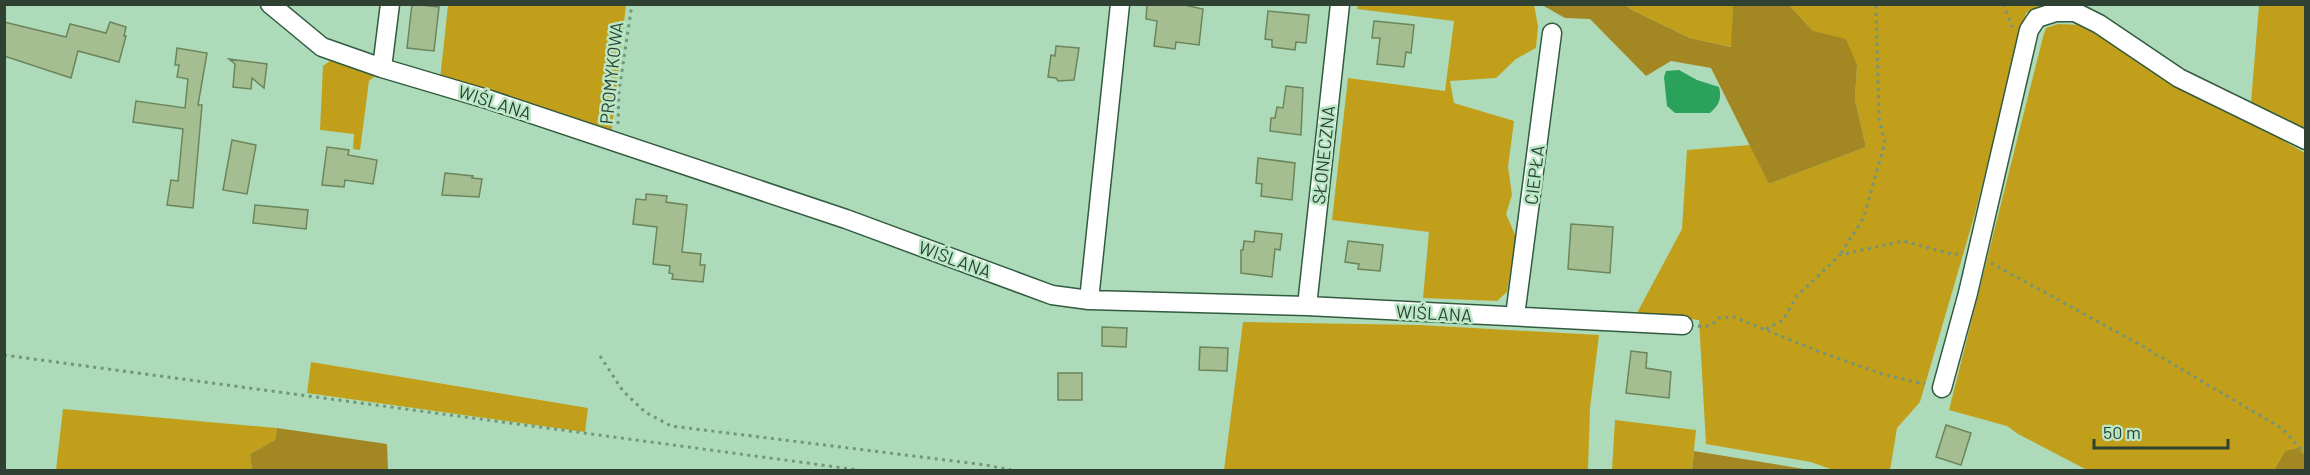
<svg xmlns="http://www.w3.org/2000/svg" width="2310" height="475" font-family="Barlow,sans-serif">
  <style>
    .green { fill: #c19f1b }
    .forest { fill: #a38723 }
    .water { fill: #2aa25c }
    .building { fill: #a4be92; stroke: #6c855b; stroke-width: 1.5 }
    .lines { fill: none; stroke-linecap: round; stroke-linejoin: round }
    .minor-casing { stroke: #315b3f; stroke-width: 21 }
    .path { stroke: #73957c; stroke-width: 3; stroke-dasharray: 3 4.5; stroke-linecap: butt }
    .minor { stroke: #fff; stroke-width: 18 }
    .labels { text-anchor: middle; dominant-baseline: central; stroke-width: 5; stroke-linejoin: round; paint-order: stroke }
    .street-label { font-size: 18px; fill: #2e4133; stroke: #bae8c6 }
  </style>
  <rect width="100%" height="100%" fill="#addbb9"/>
  <path class="green" d="M 448,5 L 626,5 L 611,136 L 440,80 Z
    M 1358,5 L 1534,5 L 1538,26 L 1536,48 L 1516,59 L 1496,78 L 1450,81 L 1454,103 L 1514,121 L 1508,167 L 1512,195 L 1506,214 L 1516,237 L 1507,292 L 1497,301 L 1423,298 L 1429,232 L 1332,220 L 1348,78 L 1445,91 L 1454,21 L 1357,9 Z
    M 1625,5 L 1733,5 L 1732,47 L 1690,38 L 1632,10 Z
    M 1789,5 L 2045,5 L 2026,13 L 1974,217 L 1920,402 L 1897,428 L 1890,470 L 1833,470 L 1811,462 L 1706,444 L 1699,320 L 1637,313 L 1682,229 L 1687,150 L 1750,145 L 1769,184 L 1866,147 L 1855,100 L 1857,65 L 1813,31 Z
    M 2259,5 L 2305,5 L 2305,133 L 2251,103 Z
    M 2058,24 L 2082,25 L 2305,153 L 2305,456 L 2298,449 L 2285,451 L 2274,470 L 2087,470 L 2018,434 L 2007,426 L 1949,410 L 2043,37 L 2046,28 Z
    M 334,58 L 377,74 L 369,81 L 360,150 L 353,149 L 354,134 L 320,130 L 323,66 Z
    M 1243,322 L 1420,325 L 1599,335 L 1590,408 L 1588,470 L 1224,470 Z
    M 311,362 L 588,408 L 585,432 L 307,393 Z
    M 63,409 L 277,428 L 275,440 L 250,454 L 252,470 L 56,470 Z
    M 1615,420 L 1696,430 L 1692,470 L 1612,470 Z"/>
  <path class="forest" d="M 1542,5 L 1625,5 L 1632,10 L 1690,38 L 1731,47 L 1733,5 L 1789,5 L 1813,31 L 1846,39 L 1857,65 L 1855,100 L 1866,147 L 1769,184 L 1711,68 L 1671,61 L 1646,76 L 1590,19 L 1565,18 Z
    M 277,428 L 387,444 L 388,470 L 252,470 L 250,454 L 275,440 Z
    M 2298,448 L 2305,456 L 2305,470 L 2274,470 L 2285,451 Z
    M 1694,451 L 1810,470 L 1692,470 Z"/>
  <path class="water" d="M 1679,70 L 1697,80 L 1719,87 C 1722,99 1719,105 1710,113 L 1675,113 L 1667,106 L 1664,77 L 1666,71 Z"/>
  <path class="building" d="M 412,4 L 439,7 L 434,51 L 407,48 Z
    M 1147,4 L 1180,4 L 1203,9 L 1199,45 L 1176,42 L 1175,49 L 1154,46 L 1157,21 L 1146,19 Z
    M 1268,11 L 1309,15 L 1306,43 L 1296,42 L 1295,50 L 1272,47 L 1272,40 L 1265,39 Z
    M 1374,21 L 1414,25 L 1411,53 L 1406,52 L 1404,67 L 1377,64 L 1380,38 L 1372,38 Z
    M 4,22 L 66,37 L 70,24 L 106,33 L 110,22 L 126,27 L 124,36 L 126,36 L 119,62 L 78,51 L 71,78 L 4,56 Z
    M 1056,46 L 1079,48 L 1074,80 L 1058,81 L 1056,78 L 1048,77 L 1051,55 L 1055,56 Z
    M 177,48 L 207,53 L 198,105 L 202,105 L 193,208 L 167,205 L 171,180 L 178,181 L 183,129 L 133,122 L 136,101 L 185,108 L 188,79 L 177,77 L 179,65 L 175,65 Z
    M 229,59 L 267,64 L 264,88 L 252,78 L 251,89 L 233,87 L 235,64 Z
    M 1286,86 L 1303,88 L 1301,135 L 1270,131 L 1271,118 L 1275,118 L 1277,107 L 1283,108 Z
    M 232,140 L 256,145 L 247,194 L 223,190 Z
    M 327,147 L 349,150 L 348,155 L 377,160 L 373,184 L 345,180 L 344,187 L 322,185 Z
    M 1258,158 L 1295,163 L 1292,200 L 1261,196 L 1262,184 L 1256,183 Z
    M 445,173 L 473,176 L 472,178 L 482,179 L 479,197 L 442,195 Z
    M 646,194 L 667,196 L 666,202 L 687,205 L 682,252 L 701,254 L 700,265 L 705,265 L 703,282 L 672,279 L 673,274 L 669,273 L 670,266 L 653,264 L 657,227 L 633,224 L 636,199 L 646,200 Z
    M 255,205 L 308,210 L 306,229 L 253,223 Z
    M 1571,224 L 1613,227 L 1610,273 L 1568,269 Z
    M 1255,231 L 1282,234 L 1280,250 L 1275,249 L 1272,277 L 1241,273 L 1241,250 L 1243,250 L 1244,241 L 1254,242 Z
    M 1348,241 L 1383,245 L 1380,271 L 1358,269 L 1359,264 L 1345,262 Z
    M 1102,327 L 1127,328 L 1126,347 L 1102,346 Z
    M 1200,347 L 1228,348 L 1227,371 L 1199,370 Z
    M 1631,351 L 1647,353 L 1646,368 L 1671,372 L 1669,398 L 1626,393 Z
    M 1058,373 L 1082,373 L 1082,400 L 1058,400 Z
    M 1946,425 L 1971,433 L 1961,465 L 1936,457 Z"/>
  <g class="lines">
    <defs>
      <path id="minor" d="M 270,4 L 322,47 L 382,68 L 490,100 L 846,219 L 1052,295 L 1089,300 L 1307,306 L 1683,325
        M 382,68 L 390,4
        M 1089,300 L 1120,4
        M 1307,306 L 1340,4
        M 1515,316 L 1552,33
        M 1942,388 L 1968,293 L 2029,30 L 2037,18 L 2056,12 L 2075,12 L 2099,24 L 2179,78 L 2306,140"/>
    </defs>
    <use href="#minor" class="minor-casing"/>
    <path class="path" d="M 2003,4 L 2012,27
      M 618,124 L 619,91 L 632,4
      M 1841,253 L 1863,219 L 1885,143 L 1879,118 L 1876,4
      M 1991,263 L 2137,343 L 2283,429 L 2306,455
      M 1698,326 C 1708,327 1713,325 1719,318 L 1734,317 L 1815,350 L 1885,375 L 1925,384
      M 1766,329 L 1783,320 L 1797,296 L 1840,255 L 1903,241 L 1955,255 L 1959,253
      M 4,355 L 859,470
      M 600,356 L 623,391 L 645,412 L 671,426 L 986,465 L 1011,470"/>
    <use href="#minor" class="minor"/>
  </g>
  <g class="labels">
    <g class="street-label">
      <text transform="translate(611 73) rotate(-84)">PROMYKOWA</text>
      <text transform="translate(495 102) rotate(18)">WIŚLANA</text>
      <text transform="translate(1323 155) rotate(-84)">SŁONECZNA</text>
      <text transform="translate(1534 175) rotate(-83)">CIEPŁA</text>
      <text transform="translate(955 259) rotate(20)">WIŚLANA</text>
      <text transform="translate(1434 313) rotate(3)">WIŚLANA</text>
    </g>
  </g>
  <rect width="2310" height="475" fill="none" stroke="#2e4133" stroke-width="12"/>
  <path d="M2094 439v9h134v-9" fill="none" stroke="#2e4133" stroke-width="3"/>
  <text x="2103" y="439" font-size="18" fill="#2e4133" stroke="#bae8c6" stroke-width="4.5" paint-order="stroke">50 m</text>
</svg>
